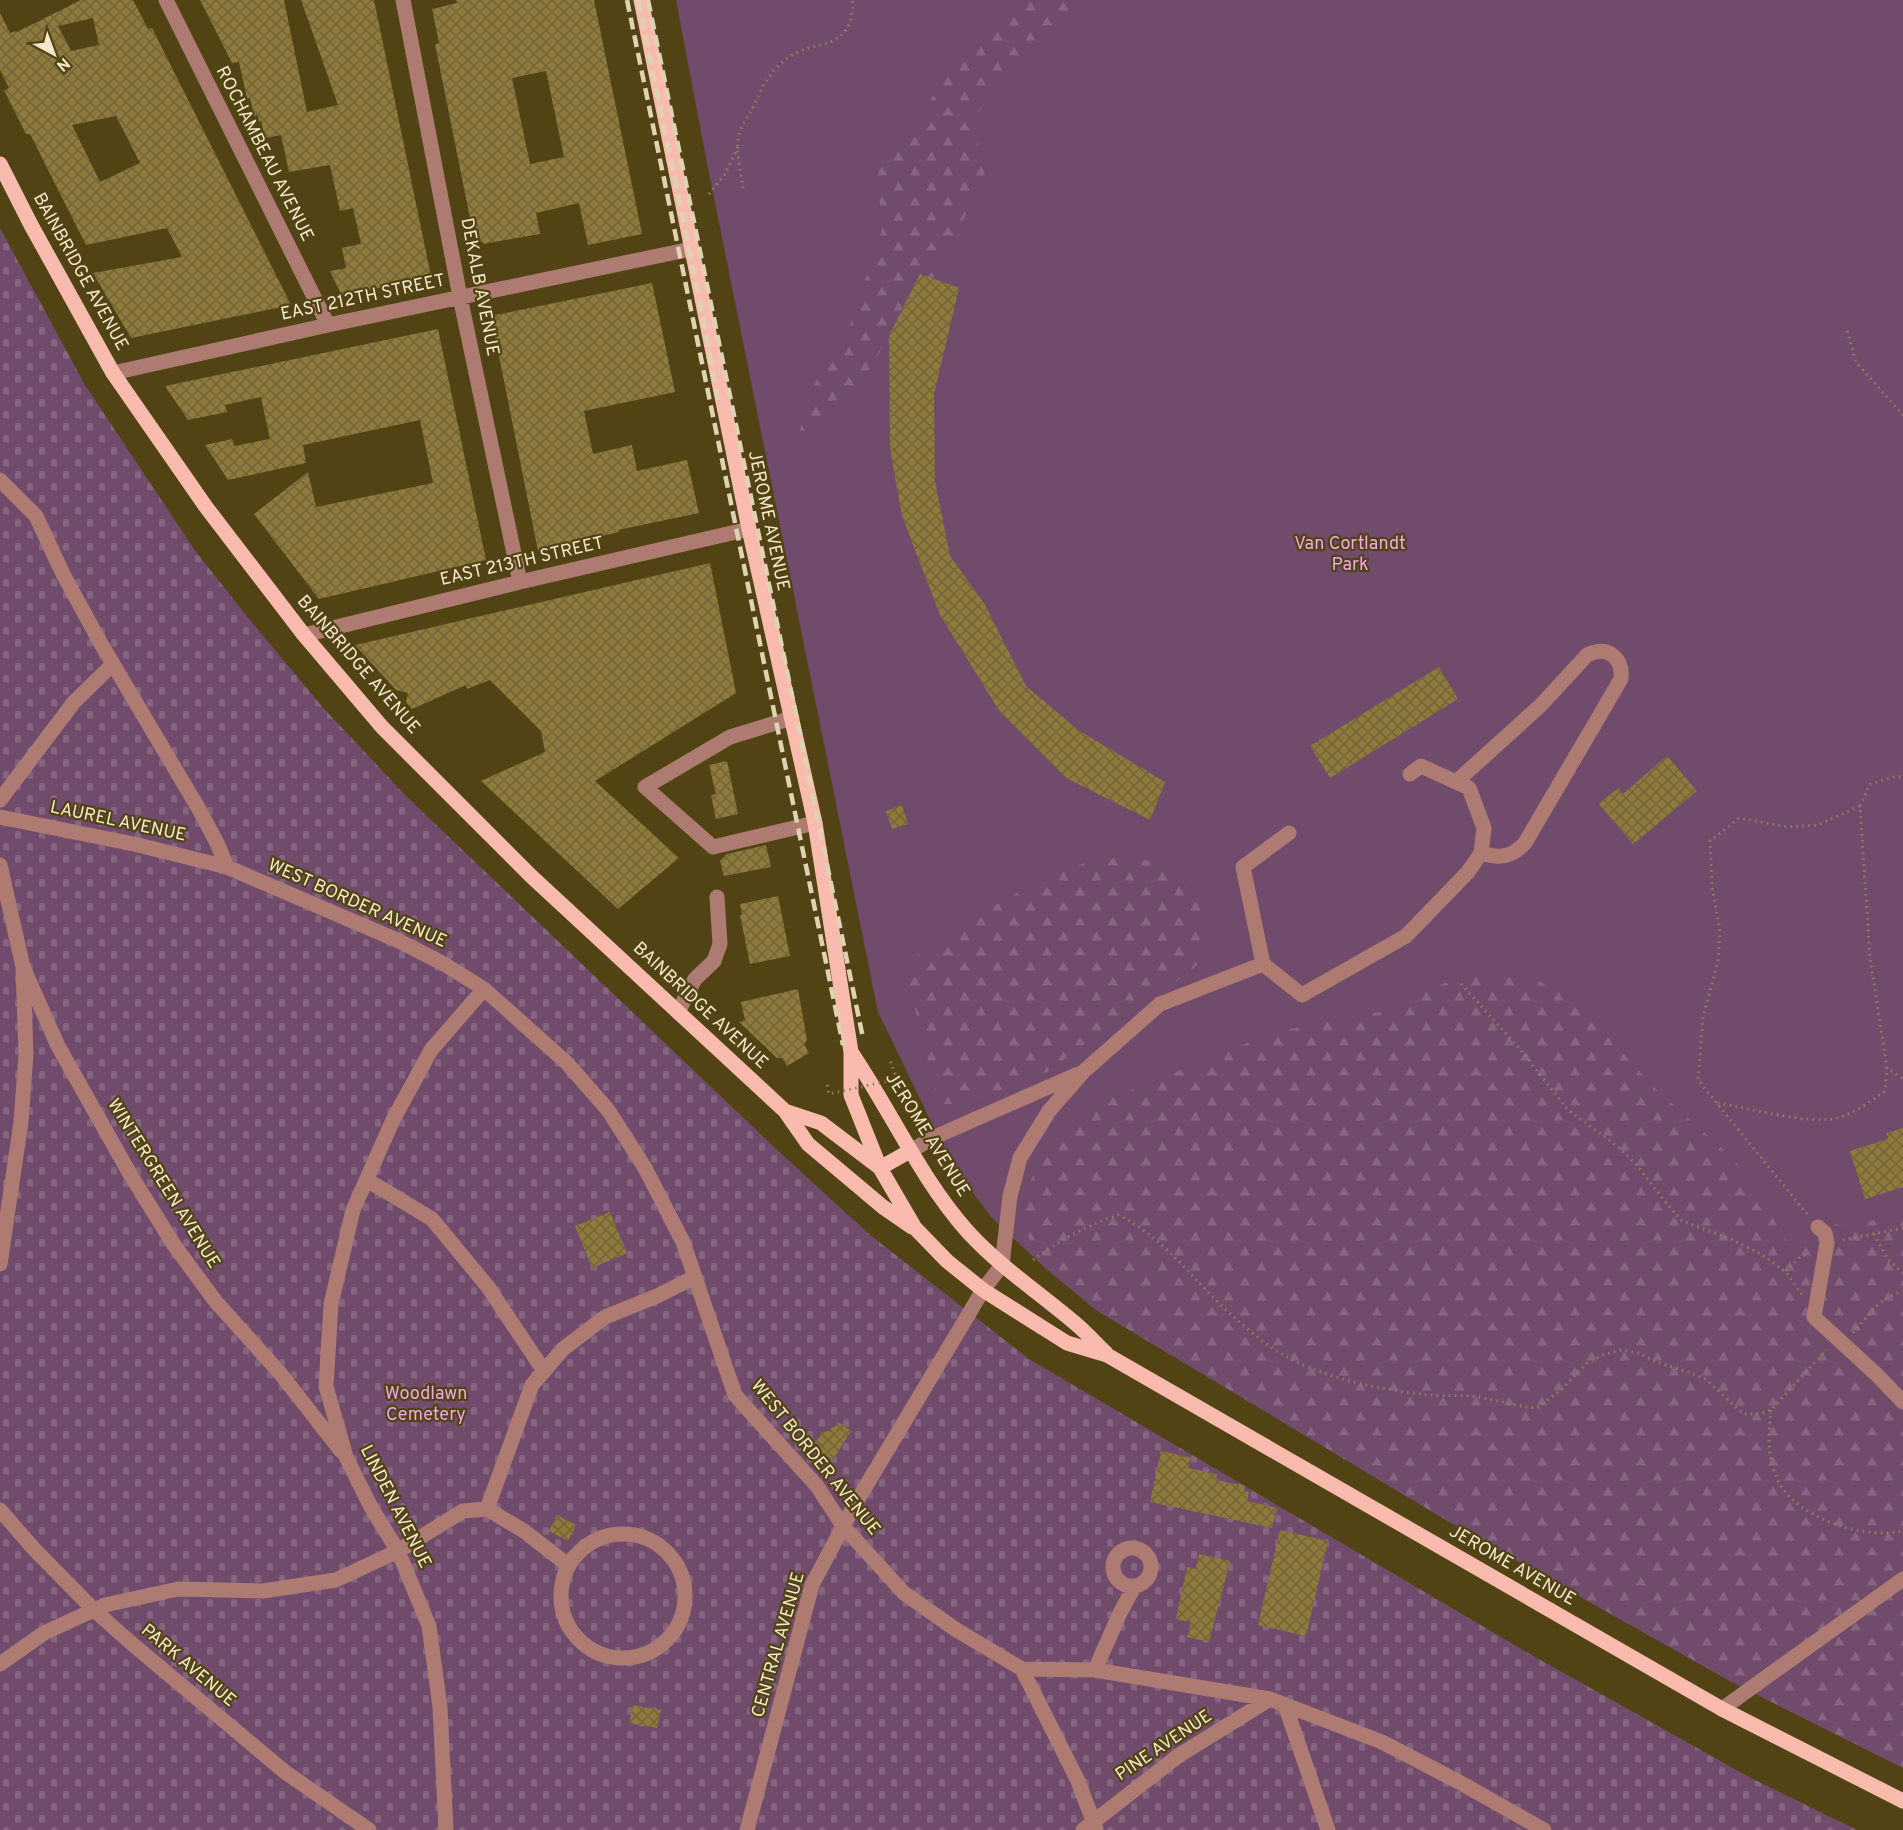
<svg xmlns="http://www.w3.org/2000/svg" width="1903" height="1830" font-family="Overpass,sans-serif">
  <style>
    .green { fill: #714b6c }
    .forest { fill: url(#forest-firs) }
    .cemetery { fill: url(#cemetery-stones) }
    .building { fill: url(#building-cross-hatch); fill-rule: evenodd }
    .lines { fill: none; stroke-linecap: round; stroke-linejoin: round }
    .path { stroke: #8f8159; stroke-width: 3; stroke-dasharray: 1.5 4.5; stroke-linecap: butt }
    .minor { stroke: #ad7b71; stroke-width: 15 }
    .major { stroke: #f9bbae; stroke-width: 15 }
    .rail { stroke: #dfd3b3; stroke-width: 4.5; stroke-dasharray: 12 6; stroke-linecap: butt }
    .path-bridge { stroke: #8f8159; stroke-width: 3; stroke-dasharray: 1.5 4.5; stroke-linecap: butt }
    .labels { text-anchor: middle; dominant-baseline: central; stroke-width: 4.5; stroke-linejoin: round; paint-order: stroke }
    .street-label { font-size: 18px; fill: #f3e8ca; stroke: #524315 }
    .park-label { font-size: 18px; fill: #eea6e4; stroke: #524315 }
  </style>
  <defs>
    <pattern id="forest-firs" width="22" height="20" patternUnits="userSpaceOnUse" patternTransform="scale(1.5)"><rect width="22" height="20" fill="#714b6c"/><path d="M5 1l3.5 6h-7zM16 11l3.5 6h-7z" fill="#866580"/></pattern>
    <pattern id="cemetery-stones" width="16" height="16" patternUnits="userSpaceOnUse" patternTransform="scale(1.5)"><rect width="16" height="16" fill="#714b6c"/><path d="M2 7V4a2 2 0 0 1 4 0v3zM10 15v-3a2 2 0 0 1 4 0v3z" fill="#866580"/></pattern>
    <pattern id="building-cross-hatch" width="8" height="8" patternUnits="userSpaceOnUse" patternTransform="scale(1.5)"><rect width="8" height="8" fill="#8e7a3b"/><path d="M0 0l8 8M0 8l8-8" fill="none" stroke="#72653c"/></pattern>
  </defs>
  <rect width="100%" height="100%" fill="#524315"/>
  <path class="green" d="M 676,0 L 1903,0 L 1903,1768 L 1730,1681 L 1471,1535 L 1096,1310 L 1043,1266 L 993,1219 L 970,1189 L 952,1165 L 878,1012 L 706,158 Z"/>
  <path class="forest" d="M 1025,0 L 1099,0 L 1054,33 L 972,118 L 985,177 L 934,277 L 889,336 L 846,409 L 798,441 L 806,398 L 848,330 L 882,230 L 876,158 L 917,121 L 951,68 L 1007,11 Z
    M 1127,857 L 1171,864 L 1202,889 L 1207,919 L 1200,963 L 1165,990 L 1109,1026 L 1047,1072 L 964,1104 L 939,1104 L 906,974 L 916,957 L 946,934 L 1034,883 L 1092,860 Z
    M 1524,972 L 1577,1004 L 1656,1089 L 1734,1159 L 1789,1244 L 1826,1222 L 1848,1227 L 1903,1212 L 1903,1768 L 1730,1681 L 1471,1535 L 1096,1310 L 1043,1266 L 1023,1227 L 1027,1189 L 1048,1141 L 1083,1109 L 1275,1032 L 1390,1010 L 1457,977 Z"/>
  <path class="cemetery" d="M 0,228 L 85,385 L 196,552 L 250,620 L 325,710 L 408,798 L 776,1149 L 870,1235 L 1029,1359 L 1530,1654 L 1747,1776 L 1857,1830 L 0,1830 Z"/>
  <path class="building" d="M 81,0 L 133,0 L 148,29 L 152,28 L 291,305 L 131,338 L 93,273 L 182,257 L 167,228 L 86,245 L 30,134 L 26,134 L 4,90 L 9,88 L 0,70 L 0,13 L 10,33 L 16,31 L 17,32 ZM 93,18 L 99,45 L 71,51 L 58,26 ZM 116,116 L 140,163 L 100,182 L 72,125 Z
    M 200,0 L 284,0 L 307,112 L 338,105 L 301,0 L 374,0 L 431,276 L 342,296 L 330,271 L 346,268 L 342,248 L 361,244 L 353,208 L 340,211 L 330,165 L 289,172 L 281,135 L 265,138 L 261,121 L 259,122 L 258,115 L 254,116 L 250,98 L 247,98 L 239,62 L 232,63 Z
    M 456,0 L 594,0 L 642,234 L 588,245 L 579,203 L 536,213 L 540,234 L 483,244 L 483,242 L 475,243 L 435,44 L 439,43 L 432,9 L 457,3 ZM 546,71 L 564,157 L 530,164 L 512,78 Z
    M 920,274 L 959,288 L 934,394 L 935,481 L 950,556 L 984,603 L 1026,686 L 1078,730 L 1165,782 L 1150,820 L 1066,778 L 1000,712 L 940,615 L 902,516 L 890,448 L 889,336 Z
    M 652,283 L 675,392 L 584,411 L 593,454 L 632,445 L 637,471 L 687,460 L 699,513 L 618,530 L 619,532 L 538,551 L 491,316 Z
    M 438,329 L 486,560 L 319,599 L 254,514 L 308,472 L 316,507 L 433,483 L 420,420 L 303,445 L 306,463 L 228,480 L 205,445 L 232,439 L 234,446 L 270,439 L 261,397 L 225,405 L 227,412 L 188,420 L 165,386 Z
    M 710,563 L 736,693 L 595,781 L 679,858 L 618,909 L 481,781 L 545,752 L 541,731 L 490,680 L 467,689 L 466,685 L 412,709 L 406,702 L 408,693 L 396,690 L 355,645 Z
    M 1439,667 L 1458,699 L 1330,778 L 1310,746 Z
    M 1667,756 L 1697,791 L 1633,844 L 1599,804 L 1618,788 L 1623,794 Z
    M 727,761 L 738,814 L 716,819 L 711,795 L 716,794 L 709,765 Z
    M 902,805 L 908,824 L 892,829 L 886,811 Z
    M 766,845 L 771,867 L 724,876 L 720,861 L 727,854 Z
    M 778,896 L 790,956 L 750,964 L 740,915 L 742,914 L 740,904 Z
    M 798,989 L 807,1041 L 804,1044 L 809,1053 L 787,1066 L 782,1058 L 777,1058 L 739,1022 L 745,1020 L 741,1002 Z
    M 1903,1128 L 1903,1187 L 1865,1199 L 1850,1151 L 1888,1139 L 1886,1133 Z
    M 610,1212 L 627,1253 L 592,1268 L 575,1226 Z
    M 838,1422 L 851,1431 L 833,1460 L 817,1451 L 820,1446 L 815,1442 L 822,1432 L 830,1431 L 832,1427 L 834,1428 Z
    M 1161,1451 L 1191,1458 L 1188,1468 L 1217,1474 L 1216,1480 L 1245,1486 L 1244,1491 L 1249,1492 L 1247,1501 L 1277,1508 L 1272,1528 L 1150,1502 Z
    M 557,1515 L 576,1525 L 568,1541 L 549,1531 Z
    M 1280,1530 L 1328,1541 L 1306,1636 L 1258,1625 Z
    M 1199,1554 L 1230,1561 L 1209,1642 L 1187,1637 L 1191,1622 L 1176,1619 L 1187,1567 L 1196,1569 Z
    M 633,1705 L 661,1710 L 657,1728 L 629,1723 Z"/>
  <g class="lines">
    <path class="path" d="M 743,188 C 741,171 735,151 739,134 C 742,125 748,117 752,109 C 761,91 768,73 785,60 C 815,36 852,56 853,0
      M 709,194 L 725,174 L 738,147
      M 1847,331 L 1856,362 L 1903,415
      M 1860,806 L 1870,784 L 1894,777 L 1903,777
      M 1461,984 L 1520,1049 L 1568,1110 L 1617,1146 L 1635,1163 L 1667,1204 L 1682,1221 L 1731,1239 L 1761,1254 L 1786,1272 L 1802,1295
      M 1718,1103 C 1747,1108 1811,1125 1837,1118 C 1854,1113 1870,1102 1885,1091 L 1887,1068
      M 1807,1214 L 1698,1080 L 1703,1017 L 1718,961 L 1720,931 L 1712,887 L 1710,841 L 1739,818 L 1788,827 L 1818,825 L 1860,806 L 1870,958 L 1887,1068 L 1903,1079
      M 1874,1234 L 1887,1258 L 1903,1273
      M 1843,1240 L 1903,1228
      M 1033,1260 C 1056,1242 1090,1224 1118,1215 C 1154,1232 1181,1264 1208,1292 C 1222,1307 1238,1321 1255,1335 C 1300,1374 1371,1389 1429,1395 C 1443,1396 1457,1395 1470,1396 C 1493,1398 1514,1407 1537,1408 L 1561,1390 L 1587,1363 L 1603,1355 L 1622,1350 L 1639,1353 L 1656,1362 L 1691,1373 L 1705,1379 L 1744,1414 L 1760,1414 L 1771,1410 L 1826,1350
      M 1786,1271 L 1801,1256 L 1809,1254
      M 1853,1333 C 1870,1314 1877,1299 1903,1291
      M 1771,1410 C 1768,1435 1767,1460 1779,1483 C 1800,1519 1864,1540 1903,1531"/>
    <path class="minor" d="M 166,0 L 328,325
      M 403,0 L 460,297 L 520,582
      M 113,373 L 328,325 L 691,249
      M 0,480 L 36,516 L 63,574 L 100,642 L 200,811 L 217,843 L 227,867 L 399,941 L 444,964 L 484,989 L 567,1063 L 608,1110 L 645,1168 L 683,1242 L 735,1395 L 817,1486 L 843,1526 L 904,1593 L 955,1629 L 1022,1669 L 1095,1670 L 1270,1699 L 1382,1742 L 1459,1782 L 1544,1830
      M 304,635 L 520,582 L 749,529
      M 792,718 L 730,737 L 645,787 L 713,847 L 815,823
      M 1456,782 L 1541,705 L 1587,655 C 1607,645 1623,657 1621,679 L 1525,843 C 1512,857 1500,859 1481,853
      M 0,800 L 74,702 L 113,664
      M 0,817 L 134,844 L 227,867
      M 0,865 L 23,967 L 26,1054 L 21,1122 L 0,1264
      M 1263,964 L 1243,867 L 1289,833
      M 23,967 L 58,1046 L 130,1174 L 174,1245 L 216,1302 L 280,1373 L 341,1451
      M 678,1012 L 695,979 L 714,961 L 720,944 L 717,897
      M 910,1151 L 937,1136 L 1078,1074
      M 367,1180 L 432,1219 L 488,1287 L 544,1371
      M 1818,1227 L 1825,1233 L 1827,1243 L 1814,1317 L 1877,1375 L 1903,1402
      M 487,1509 L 532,1385 L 563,1349 L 605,1317 L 657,1296 L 695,1277
      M 0,1510 L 34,1549 L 94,1610 L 130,1642 L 285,1772 L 369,1830
      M561 1596a62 62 0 1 1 124 0a62 62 0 1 1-124 0Z
      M1113 1567a19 19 0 1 1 38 0a19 19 0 1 1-38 0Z
      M 0,1664 L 44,1633 L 105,1605 L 178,1589 L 263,1591 L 336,1580 L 398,1551 L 463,1511 L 487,1509 L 524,1531 L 568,1565
      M 1022,1669 L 1078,1781 L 1096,1829
      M 1095,1670 L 1120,1613 L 1134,1587
      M 1285,1705 L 1328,1830
      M 1722,1709 L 1903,1579
      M 446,1830 L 440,1707 L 429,1626 L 398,1551 L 372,1509 L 346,1457 L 326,1386 L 331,1304 L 353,1210 L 393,1120 L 431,1050 L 484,989
      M 747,1830 L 812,1585 L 854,1506 L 983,1290 L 1002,1265 L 1010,1196 L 1020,1158 L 1049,1111 L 1083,1072 L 1160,1004 L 1263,964 L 1302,995 L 1406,936 L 1468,872 L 1481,853 L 1484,828 L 1469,788 L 1421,766 L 1410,774
      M 1083,1830 L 1178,1756 L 1270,1699"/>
    <path class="major" d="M 641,0 L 749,529 L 815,823 L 851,1052 L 851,1095 L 880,1168 L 915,1228 L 947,1261 L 983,1290 L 1067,1343 L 1107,1355 L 1722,1709 L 1903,1801
      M 0,164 L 31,225 L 113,373 L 206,507 L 304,635 L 382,727 L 531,876 L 785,1111 L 808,1144 L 883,1207 L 912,1227
      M 851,1052 C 891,1111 920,1178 968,1232 C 1000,1267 1041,1294 1076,1324 C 1087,1333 1096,1344 1106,1353
      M 785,1111 L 821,1123 L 879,1167
      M 880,1168 L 910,1151"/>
    <path class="rail" d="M 627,0 L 843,1045
      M 638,0 L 700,303 L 719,406
      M 648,0 L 863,1038"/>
    <path class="path-bridge" d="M 827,1085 L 829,1094 L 897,1079 L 890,1060"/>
  </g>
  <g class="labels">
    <g class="street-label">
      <text transform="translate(264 154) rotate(63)">ROCHAMBEAU AVENUE</text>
      <text transform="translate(80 272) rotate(61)">BAINBRIDGE AVENUE</text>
      <text transform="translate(479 287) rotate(79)">DEKALB AVENUE</text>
      <text transform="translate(363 298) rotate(-12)">EAST 212TH STREET</text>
      <text transform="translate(768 521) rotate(78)">JEROME AVENUE</text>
      <text transform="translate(522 562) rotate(-13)">EAST 213TH STREET</text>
      <text transform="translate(358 665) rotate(49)">BAINBRIDGE AVENUE</text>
      <text transform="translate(118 822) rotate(12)">LAUREL AVENUE</text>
      <text transform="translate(357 904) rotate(24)">WEST BORDER AVENUE</text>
      <text transform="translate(700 1006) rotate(43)">BAINBRIDGE AVENUE</text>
      <text transform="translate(927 1135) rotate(58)">JEROME AVENUE</text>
      <text transform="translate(163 1184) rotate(58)">WINTERGREEN AVENUE</text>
      <text transform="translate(815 1458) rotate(51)">WEST BORDER AVENUE</text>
      <text transform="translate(395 1507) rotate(63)">LINDEN AVENUE</text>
      <text transform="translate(1512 1566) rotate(30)">JEROME AVENUE</text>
      <text transform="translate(779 1645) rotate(-74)">CENTRAL AVENUE</text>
      <text transform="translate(188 1666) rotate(40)">PARK AVENUE</text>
      <text transform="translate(1164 1746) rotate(-34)">PINE AVENUE</text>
    </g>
    <g class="park-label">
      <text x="1350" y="544">Van Cortlandt<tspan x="1350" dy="21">Park</tspan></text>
      <text x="426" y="1394">Woodlawn<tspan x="426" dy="21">Cemetery</tspan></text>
    </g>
  </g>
  <g transform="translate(54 54) rotate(139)" stroke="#524315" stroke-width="4.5" paint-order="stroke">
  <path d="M0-4.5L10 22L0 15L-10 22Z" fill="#f3e8ca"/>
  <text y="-9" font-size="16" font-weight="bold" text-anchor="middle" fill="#f3e8ca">N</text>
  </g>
</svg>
